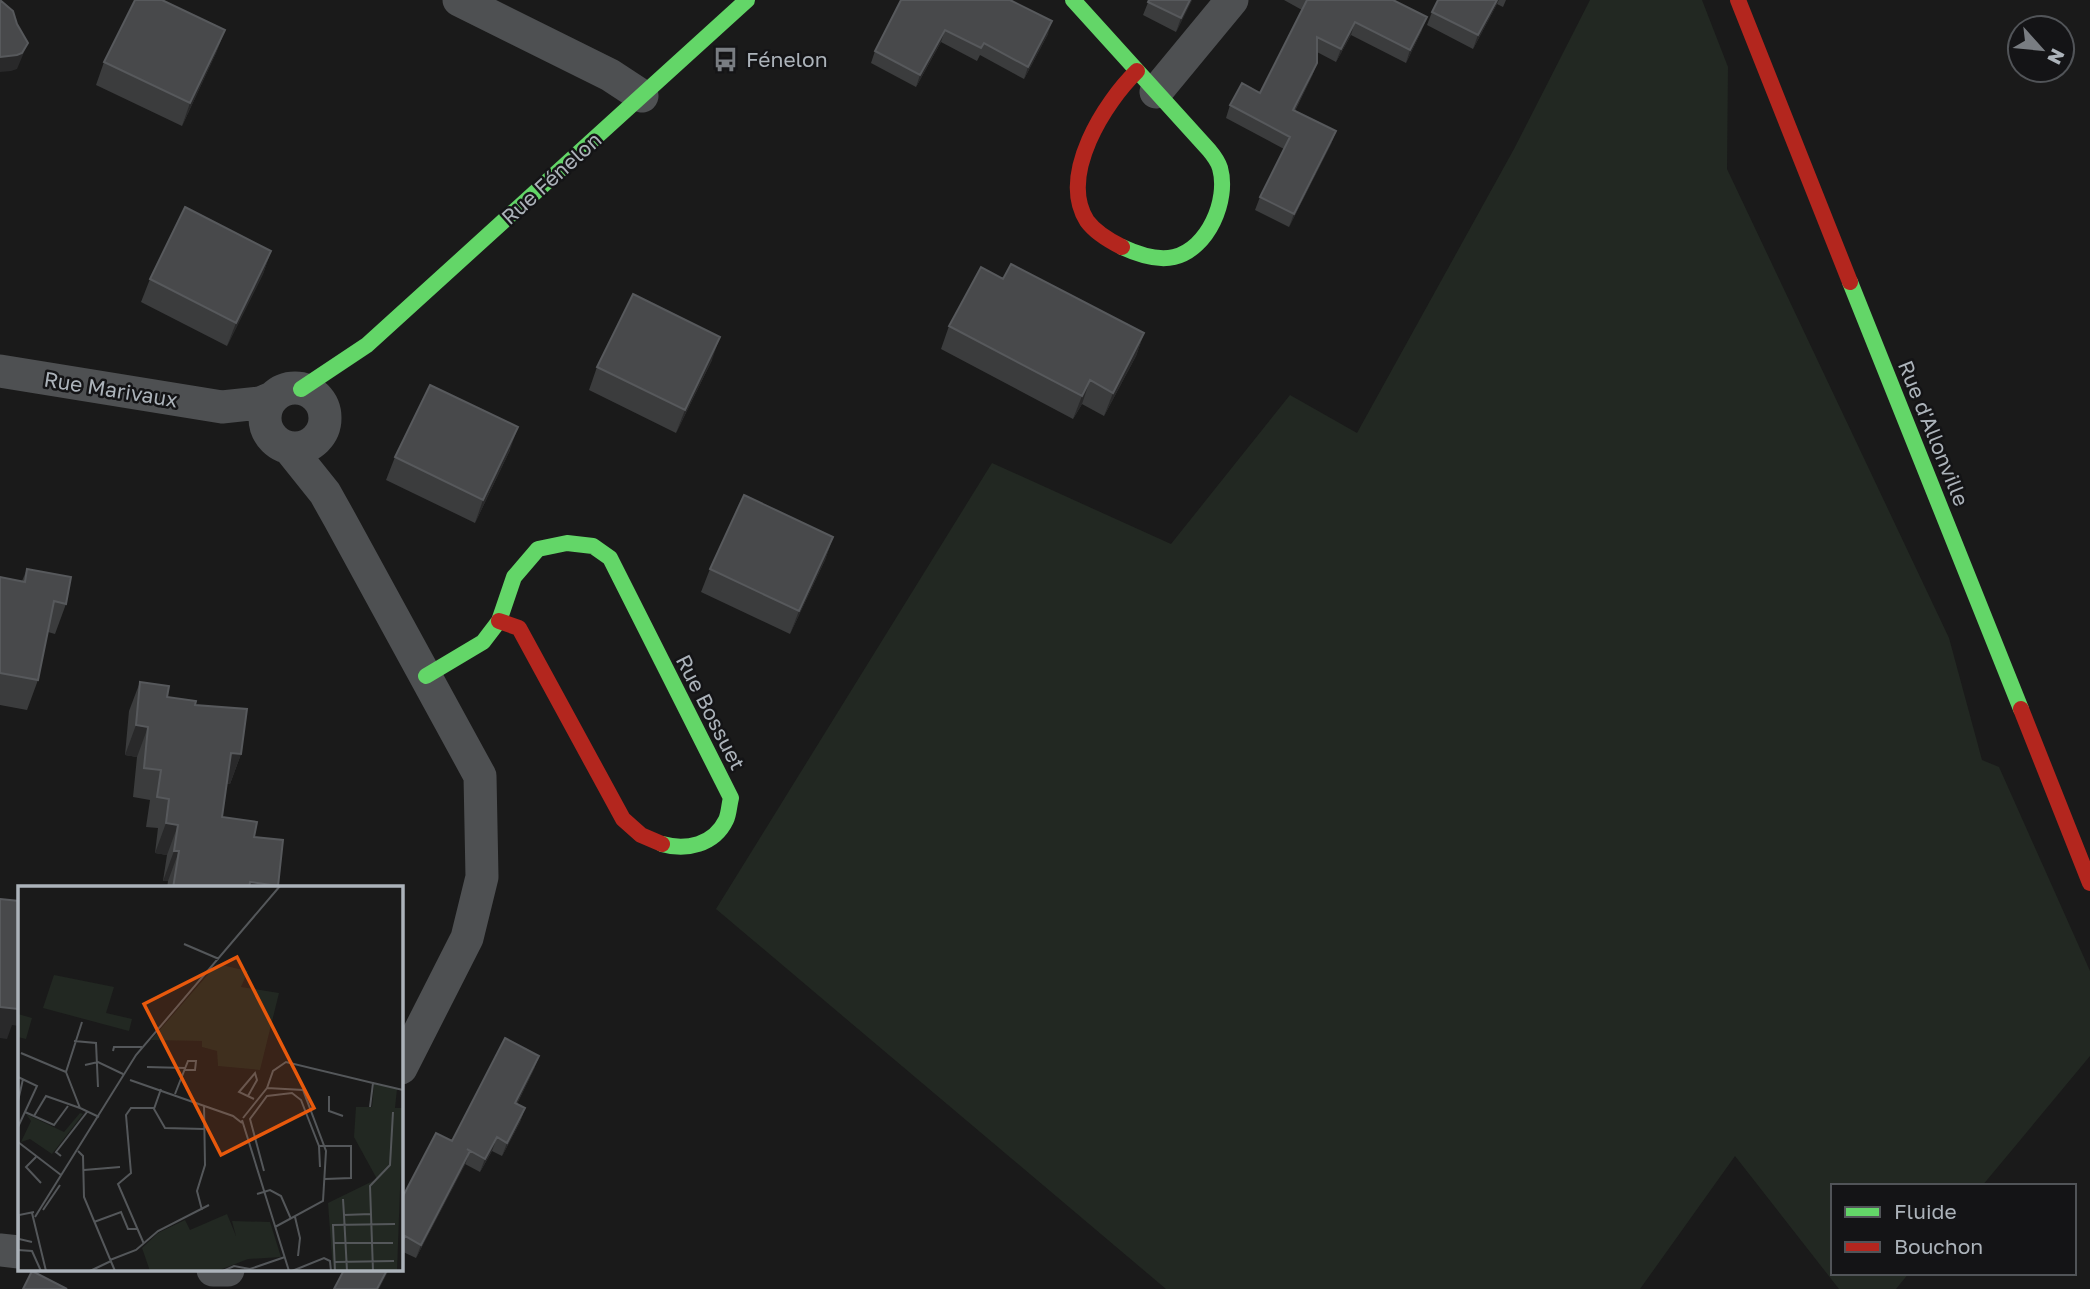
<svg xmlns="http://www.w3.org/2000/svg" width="2090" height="1289" font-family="'Golos Text',sans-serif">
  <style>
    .green { fill: #222822 }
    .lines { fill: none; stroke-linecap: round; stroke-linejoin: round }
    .street { stroke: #4e5052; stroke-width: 33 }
    .fast { stroke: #63d668; stroke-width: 16 }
    .jam { stroke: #b3261e; stroke-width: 16 }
    .wall { fill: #3b3c3d }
    .shaded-wall { fill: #29292a }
    .building { fill: #48494b; stroke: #57595c; stroke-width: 2 }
    .labels { text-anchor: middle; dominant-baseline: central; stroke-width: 5; stroke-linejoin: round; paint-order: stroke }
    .poi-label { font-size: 21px; fill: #acb3ba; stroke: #141416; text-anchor: start }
    .street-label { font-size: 21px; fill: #acb3ba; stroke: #141416 }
    .inset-road { fill: none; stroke: #54575a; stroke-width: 2 }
    .view { fill: #e8590c; fill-opacity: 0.15; stroke: #e8590c; stroke-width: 3.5 }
    .inset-edge { fill: none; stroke: #acb3ba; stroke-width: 3.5 }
  </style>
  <rect width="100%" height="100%" fill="#1a1a1a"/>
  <path class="green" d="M 1590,0 L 1702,0 L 1728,67 L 1727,169 L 1949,638 L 1982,760 L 1999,767 L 2090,971 L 2090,1056 L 1982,1186 L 1833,1186 L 1833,1273 L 1909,1273 L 1896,1289 L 1839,1289 L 1735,1156 L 1640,1289 L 1166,1289 L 716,909 L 992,463 L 1171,544 L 1290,395 L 1357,433 L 1514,149 Z"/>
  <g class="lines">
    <path class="street" d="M 459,0 L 610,75 L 642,96
      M 1156,92 L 1232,0
      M 0,371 L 222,407 L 260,403 L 272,398
      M265 418a30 30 0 1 1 60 0a30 30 0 1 1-60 0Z
      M 289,448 L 325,493 L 339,518 L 480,776 L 482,877 L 467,938 L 401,1068
      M 0,1250 L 19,1252
      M 213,1270 L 228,1270"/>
    <path class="fast" d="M 1073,0 L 1209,150 C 1214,156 1218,161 1220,168 C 1229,200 1208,249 1174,257 C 1157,261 1137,254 1122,247
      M 1850,282 L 2021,709
      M 301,389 L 367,345 L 747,0
      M 426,676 L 483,642 L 499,621 L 514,577 L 538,549 L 567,543 L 593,546 L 610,558 L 731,798 C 729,805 729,814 726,820 C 714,845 686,851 662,844"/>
    <path class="jam" d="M 1738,0 L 1850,282
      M 1122,247 C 1110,241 1095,232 1087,221 C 1058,175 1105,102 1137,71
      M 499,621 L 519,628 L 623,819 L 641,835 L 662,844
      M 2021,709 L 2090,883"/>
  </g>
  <path class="wall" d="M 901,0 L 1048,34 L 1024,79 L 980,55 L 977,61 L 941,42 L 916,87 L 871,63 L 875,51 Z
    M 1149,0 L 1192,0 L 1176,32 L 1143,15 Z
    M 1284,0 L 1393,0 L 1422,30 L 1406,63 L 1351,35 L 1336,62 L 1317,52 L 1317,63 L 1312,76 L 1295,111 L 1336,131 L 1331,144 L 1289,227 L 1255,210 L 1260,197 L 1284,149 L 1226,118 L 1230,105 L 1260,93 L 1302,10 Z
    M 1438,0 L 1506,0 L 1503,7 L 1497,4 L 1473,49 L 1427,25 L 1432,12 Z
    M 225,30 L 216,53 L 182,126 L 96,85 L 104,62 Z
    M 271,251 L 263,274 L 227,346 L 141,302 L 150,279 Z
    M 949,326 L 1144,333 L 1136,356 L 1104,416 L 1082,404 L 1073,419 L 941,349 Z
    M 712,360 L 676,433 L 589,390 L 597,367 Z
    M 510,450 L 475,523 L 386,480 L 395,457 Z
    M 833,537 L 825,560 L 790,634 L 701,592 L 710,569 Z
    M 27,569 L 66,604 L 55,634 L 48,632 L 38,680 L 27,710 L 0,705 L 0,577 L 22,581 Z
    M 140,682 L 167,697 L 195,705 L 241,754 L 230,784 L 227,784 L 222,817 L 254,837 L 277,888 L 167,888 L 168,881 L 163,881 L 167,855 L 155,853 L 158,828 L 146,827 L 150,800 L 133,797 L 137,757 L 125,755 L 129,711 Z
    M 539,1056 L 534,1069 L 517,1104 L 525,1108 L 520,1122 L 502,1156 L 492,1151 L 480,1172 L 465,1164 L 416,1258 L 401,1251 L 401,1200 L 452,1141 Z"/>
  <path class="shaded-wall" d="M 1190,0 L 1192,0 L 1176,32 L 1181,18 Z
    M 1497,0 L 1499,0 L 1497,4 L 1473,49 L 1478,35 Z
    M 1427,17 L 1422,30 L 1406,63 L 1410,50 Z
    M 1052,21 L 1048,34 L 1024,79 L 1028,67 Z
    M 1355,22 L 1351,35 L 1336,62 L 1341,49 Z
    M 225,30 L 216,53 L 182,126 L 190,103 Z
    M 945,30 L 941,42 L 916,87 L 920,75 Z
    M 28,43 L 17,69 L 11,71 L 0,72 L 0,57 Z
    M 1317,63 L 1312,76 L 1288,123 L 1293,110 Z
    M 1336,131 L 1331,144 L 1289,227 L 1294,214 Z
    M 271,251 L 263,274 L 227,346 L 236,323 Z
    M 1144,333 L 1136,356 L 1104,416 L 1113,393 Z
    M 720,337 L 712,360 L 676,433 L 685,410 Z
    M 1090,380 L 1082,404 L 1073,419 L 1082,396 Z
    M 518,427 L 510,450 L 475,523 L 483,500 Z
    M 833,537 L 825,560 L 790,634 L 799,611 Z
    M 136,725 L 148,727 L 137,757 L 125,755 Z
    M 231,753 L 241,754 L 230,784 L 220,783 Z
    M 166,823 L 178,825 L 167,855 L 155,853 Z
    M 174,851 L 179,851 L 168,881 L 163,881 Z
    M 250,882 L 278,886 L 277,888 L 247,888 Z
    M 19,996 L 19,1026 L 12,1025 L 7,1039 L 0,1038 L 0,1007 Z
    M 539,1056 L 534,1069 L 510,1117 L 515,1103 Z
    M 525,1108 L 520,1122 L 502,1156 L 507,1143 Z
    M 497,1137 L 492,1151 L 480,1172 L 485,1159 Z
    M 470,1151 L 465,1165 L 416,1258 L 421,1245 Z
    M 387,1270 L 389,1270 L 379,1289 L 377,1289 Z"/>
  <path class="building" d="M 0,0 L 13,11 L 17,24 L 28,43 L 22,53 L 17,55 L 0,57 Z
    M 135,0 L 162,0 L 225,30 L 190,103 L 104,62 Z
    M 901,0 L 1010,0 L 1052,21 L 1028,67 L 984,43 L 981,48 L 945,30 L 920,75 L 875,51 Z
    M 1149,0 L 1190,0 L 1181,18 L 1148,2 Z
    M 1307,0 L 1393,0 L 1427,17 L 1410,50 L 1355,22 L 1341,49 L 1317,37 L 1317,63 L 1293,110 L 1336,131 L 1294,214 L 1260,197 L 1290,137 L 1230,105 L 1242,83 L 1260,93 Z
    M 1438,0 L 1497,0 L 1478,35 L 1432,12 Z
    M 185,207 L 271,251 L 236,323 L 150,279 Z
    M 1011,264 L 1144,333 L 1113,393 L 1090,380 L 1082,396 L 949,326 L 981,267 L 1003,279 Z
    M 633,294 L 720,337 L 685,410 L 597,367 Z
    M 430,385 L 518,427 L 483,500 L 395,457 Z
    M 744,495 L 833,537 L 799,611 L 710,569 Z
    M 27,569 L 71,577 L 66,604 L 54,601 L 38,680 L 0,673 L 0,577 L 25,582 Z
    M 140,682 L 169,686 L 167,697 L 196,701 L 195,705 L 247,709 L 241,754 L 231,753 L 222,817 L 257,822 L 254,837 L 283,840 L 278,886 L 250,882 L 249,888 L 173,888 L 179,851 L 174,851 L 178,825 L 166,823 L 169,799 L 157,797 L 161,770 L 144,768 L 148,727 L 136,725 Z
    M 0,899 L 19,901 L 19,997 L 18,1009 L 0,1007 Z
    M 505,1038 L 539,1056 L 515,1103 L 525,1108 L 507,1143 L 497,1137 L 485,1159 L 467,1149 L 470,1151 L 421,1245 L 405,1236 L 401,1244 L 401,1200 L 436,1133 L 452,1141 Z
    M 344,1270 L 387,1270 L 377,1289 L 334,1289 Z
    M 32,1271 L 67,1289 L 23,1289 Z"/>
  <defs>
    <symbol id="bus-bare" viewBox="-9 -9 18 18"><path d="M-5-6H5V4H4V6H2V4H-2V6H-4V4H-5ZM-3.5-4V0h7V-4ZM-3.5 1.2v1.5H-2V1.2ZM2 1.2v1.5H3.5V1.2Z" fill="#797d82" stroke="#141416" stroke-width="2.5" paint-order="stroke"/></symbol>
  </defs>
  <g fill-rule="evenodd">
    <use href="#bus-bare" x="708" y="42" width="35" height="35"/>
  </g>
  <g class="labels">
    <g class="poi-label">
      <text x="746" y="59">Fénelon</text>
    </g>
    <g class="street-label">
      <text transform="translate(551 178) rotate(-42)">Rue Fénelon</text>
      <text transform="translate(111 389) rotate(9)">Rue Marivaux</text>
      <text transform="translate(1934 433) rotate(68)">Rue d'Allonville</text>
      <text transform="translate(711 712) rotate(63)">Rue Bossuet</text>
    </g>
  </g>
  <g transform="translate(18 886)">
    <rect width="385" height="385" fill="#1a1a1a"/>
    <path d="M 199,78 L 230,85 L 223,101 L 261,107 L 242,184 L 200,180 L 199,165 L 184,161 L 184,155 L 133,154 ZM 36,89 L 96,101 L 88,127 L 114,133 L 111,145 L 25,122 ZM 0,128 L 14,132 L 8,153 L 0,151 ZM 356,198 L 379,203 L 377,222 L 385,222 L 379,385 L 315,385 L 310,317 L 359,293 L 336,251 L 338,221 L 354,221 ZM 62,227 L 65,228 L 34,268 L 12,253 L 3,256 L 13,235 L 8,228 L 46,246 ZM 209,328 L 218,350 L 214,335 L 252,336 L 263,371 L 230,373 L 199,385 L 132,385 L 124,362 L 140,347 L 167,334 L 172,344 Z" fill="#222822"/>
    <path class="inset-road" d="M 166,58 L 201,73M 64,136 L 48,186 L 62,222 L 81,231M 56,155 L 78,157 L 80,201M 95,165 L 96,161 L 124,161M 3,167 L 48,186M 67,179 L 80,176 L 105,188M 129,181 L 167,182M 0,191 L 19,200 L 0,241M 112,194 L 215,230 L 224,237M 355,197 L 385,204M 249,202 L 285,204 L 308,265 L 305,315 L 257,341M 143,203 L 136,223 L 147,242 L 186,243M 157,208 L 170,175 L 178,175 L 177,184 L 166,184M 230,210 L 239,194 L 237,187 L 221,206 L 236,213M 311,210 L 311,225 L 325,230M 0,215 L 5,193M 7,226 L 36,239 L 50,220M 16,230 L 28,210 L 62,222M 225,232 L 249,202 L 255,185 L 268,176 L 355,197 L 352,221M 224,234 L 271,385M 0,256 L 43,289M 301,260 L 302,281M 60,265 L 65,270 L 66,311 L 97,385M 43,270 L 38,266 L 69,226M 18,271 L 8,281 L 23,297M 66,284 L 102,281M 246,285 L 232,233 L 249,210 L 274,207 L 283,214 L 301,260 L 333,260 L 333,292 L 307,293M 239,308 L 252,304 L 263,310 L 273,333M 325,313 L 326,329 L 353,328M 25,324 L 42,299M 184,324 L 179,305 L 187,279 L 186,219M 14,327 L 28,385M 326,329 L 329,385M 17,331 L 118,169 L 262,0M 277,331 L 282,352 L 280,370M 76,336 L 103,326 L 110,343 L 120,343M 14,356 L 1,353 L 1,329 L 16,326M 316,357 L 375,357M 126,358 L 100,298 L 113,287 L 108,229 L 113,222 L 137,222M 0,364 L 14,365 L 23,385M 92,374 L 118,364 L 140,345 L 191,319M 317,376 L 376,375M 72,385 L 93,375M 205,385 L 216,380 L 232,383 L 267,371M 274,385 L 306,372 L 312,375 L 313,385M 317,385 L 315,339 L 377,338M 355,385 L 352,300 L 372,279 L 375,226"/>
    <path class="view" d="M 219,71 L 296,222 L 203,269 L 126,118 Z"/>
    <rect width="385" height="385" class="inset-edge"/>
  </g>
  <rect x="1831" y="1184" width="245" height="91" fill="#141416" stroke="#515458" stroke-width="2"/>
  <rect x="1845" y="1207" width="35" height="10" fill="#63d668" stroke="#515458" stroke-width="2"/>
  <text x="1894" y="1219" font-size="21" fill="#acb3ba">Fluide</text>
  <rect x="1845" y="1242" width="35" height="10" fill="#b3261e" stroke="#515458" stroke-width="2"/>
  <text x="1894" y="1254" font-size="21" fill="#acb3ba">Bouchon</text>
  <g transform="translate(2041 49) rotate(117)"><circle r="33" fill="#141416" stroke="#515458" stroke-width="2"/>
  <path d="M0-5L12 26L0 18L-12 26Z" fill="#797d82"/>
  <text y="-10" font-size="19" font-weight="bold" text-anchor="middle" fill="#acb3ba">N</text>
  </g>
</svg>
